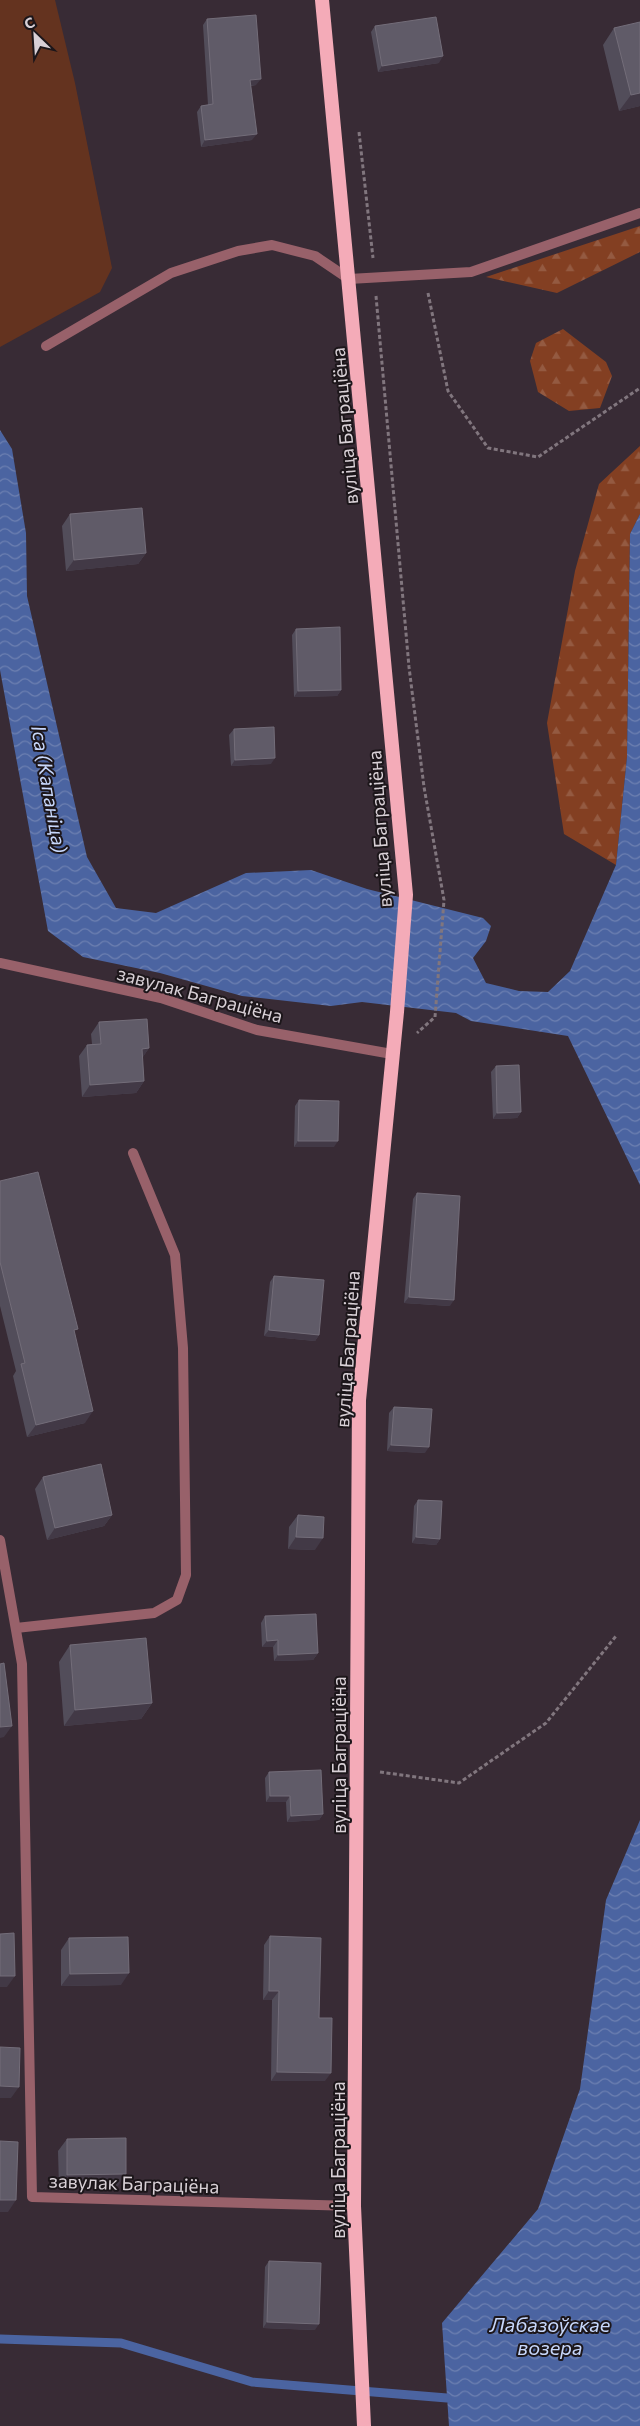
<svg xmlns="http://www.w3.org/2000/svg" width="640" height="2426" font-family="Commissioner,sans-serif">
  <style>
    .green { fill: #64331f }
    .forest { fill: url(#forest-firs) }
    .water { fill: url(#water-waves) }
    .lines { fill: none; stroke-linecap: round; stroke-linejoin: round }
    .stream { stroke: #4b64a1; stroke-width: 9 }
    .path { stroke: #81767e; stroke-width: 3; stroke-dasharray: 4 2.5; stroke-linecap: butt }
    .service { stroke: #98616a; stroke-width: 10 }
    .minor { stroke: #98616a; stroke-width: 10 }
    .trunk { stroke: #f4abb8; stroke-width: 14 }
    .wall { fill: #524d5a }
    .shaded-wall { fill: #423946 }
    .building { fill: #605b68; stroke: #736d79 }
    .labels { text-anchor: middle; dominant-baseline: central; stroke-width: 4; stroke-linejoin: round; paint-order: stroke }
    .street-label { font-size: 19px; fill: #d8d0d6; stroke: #1c161a }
    .water-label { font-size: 20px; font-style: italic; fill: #c7d7fb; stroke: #1c161a }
  </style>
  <defs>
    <pattern id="forest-firs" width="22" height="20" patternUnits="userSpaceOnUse" patternTransform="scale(1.25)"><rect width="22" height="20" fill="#833f22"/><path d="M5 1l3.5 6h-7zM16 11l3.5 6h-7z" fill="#945a41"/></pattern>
    <pattern id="water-waves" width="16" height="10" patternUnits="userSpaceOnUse" patternTransform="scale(1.25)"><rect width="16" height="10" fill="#4b64a1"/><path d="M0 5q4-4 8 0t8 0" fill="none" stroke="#6d80b1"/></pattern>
  </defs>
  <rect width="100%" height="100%" fill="#382b35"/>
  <path class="green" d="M 0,0 L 55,0 L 75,83 L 112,268 L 100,292 L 0,347 Z"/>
  <path class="forest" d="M 640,226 L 640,252 L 557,293 L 486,277 Z
    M 563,329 L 606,362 L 612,376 L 600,408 L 569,411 L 538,392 L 530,361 L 536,343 Z
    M 640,446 L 640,514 L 630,534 L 627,757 L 616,865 L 564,834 L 547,723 L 575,571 L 599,484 Z"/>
  <path class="water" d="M 0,430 L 12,449 L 26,533 L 27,596 L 87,857 L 116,908 L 156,913 L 246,873 L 311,870 L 367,889 L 483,918 L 491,926 L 486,941 L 473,958 L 486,983 L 519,991 L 548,992 L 570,971 L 616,865 L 627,757 L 630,534 L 640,514 L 640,1185 L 568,1036 L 471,1021 L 456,1013 L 362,1002 L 331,1006 L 242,996 L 160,973 L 83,957 L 48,931 L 0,670 Z
    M 640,1820 L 640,2426 L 449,2426 L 442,2323 L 538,2209 L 580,2089 L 606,1900 Z"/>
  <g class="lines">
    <path class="stream" d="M 0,2339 L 121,2343 L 252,2382 L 447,2398"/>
    <path class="path" d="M 359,132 L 373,258
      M 428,293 L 448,391 L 488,448 L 538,457 L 640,388
      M 376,296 L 409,667 L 424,787 L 444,900 L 435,1017 L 417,1033
      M 380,1772 L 459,1783 L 546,1723 L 616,1636"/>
    <path class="service" d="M 46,346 L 171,273 L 238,251 L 272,245 L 315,256 L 349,279
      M 16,1628 L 154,1613 L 177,1600 L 186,1575 L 183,1348 L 175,1255 L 133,1153"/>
    <path class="minor" d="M 349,279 L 471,272 L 640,213
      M 0,963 L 161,998 L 257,1030 L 392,1054
      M 0,1540 L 22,1664 L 32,2197 L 354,2206"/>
    <path class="trunk" d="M 322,0 L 406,895 L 397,1012 L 359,1400 L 354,2206 L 364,2426"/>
  </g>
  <path class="wall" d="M 207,19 L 256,85 L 251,86 L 252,140 L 201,147 L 197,112 L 201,106 L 208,105 L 203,25 Z
    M 375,26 L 439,63 L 378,72 L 371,32 Z
    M 614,28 L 640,106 L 619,111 L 603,45 Z
    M 70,514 L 146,553 L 138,564 L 66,571 L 62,526 Z
    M 296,629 L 341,690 L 337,696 L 294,697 L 292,635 Z
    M 234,729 L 271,764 L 231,766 L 229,735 Z
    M 99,1022 L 149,1048 L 142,1058 L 144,1081 L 136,1093 L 82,1097 L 79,1056 L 87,1045 L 92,1044 L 91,1034 Z
    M 496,1066 L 521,1112 L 517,1118 L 493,1119 L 491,1072 Z
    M 299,1100 L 334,1147 L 294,1147 L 295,1106 Z
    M 0,1181 L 74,1333 L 85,1423 L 27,1437 L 13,1376 L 16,1371 L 0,1306 Z
    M 417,1193 L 450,1306 L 404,1303 L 413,1199 Z
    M 274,1276 L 319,1335 L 315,1341 L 264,1336 L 270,1282 Z
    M 394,1407 L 425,1453 L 387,1451 L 389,1413 Z
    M 43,1477 L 112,1515 L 104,1526 L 47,1540 L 35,1489 Z
    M 418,1500 L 440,1539 L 436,1545 L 412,1543 L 414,1506 Z
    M 298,1515 L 315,1550 L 288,1549 L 289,1527 Z
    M 265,1616 L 318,1653 L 313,1660 L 274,1661 L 273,1647 L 262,1647 L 261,1623 Z
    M 70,1645 L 152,1703 L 141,1719 L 64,1726 L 59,1662 Z
    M 269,1772 L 323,1814 L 319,1820 L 287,1822 L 286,1802 L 266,1802 L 265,1778 Z
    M 270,1936 L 325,2081 L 271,2081 L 272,2000 L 263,2000 L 264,1945 Z
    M 69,1938 L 121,1985 L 61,1986 L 61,1950 Z
    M 67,2139 L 118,2186 L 59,2187 L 58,2151 Z
    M 269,2261 L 315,2330 L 263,2328 L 265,2267 Z"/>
  <path class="shaded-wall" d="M 443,56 L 439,63 L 378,72 L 382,66 Z
    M 261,79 L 256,85 L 246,86 L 250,80 Z
    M 640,93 L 640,106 L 619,111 L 631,95 Z
    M 257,134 L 252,140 L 201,147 L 205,140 Z
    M 146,553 L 138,564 L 66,571 L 74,560 Z
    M 341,690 L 337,696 L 294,697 L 298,691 Z
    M 275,758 L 271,764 L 231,766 L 235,760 Z
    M 149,1048 L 141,1060 L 142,1049 Z
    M 144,1081 L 136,1093 L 82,1097 L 90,1085 Z
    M 521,1112 L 517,1118 L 493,1119 L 497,1113 Z
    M 298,1141 L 338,1141 L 334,1147 L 294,1147 Z
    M 409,1297 L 454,1300 L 450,1306 L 404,1303 Z
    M 269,1330 L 319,1335 L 315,1341 L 264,1336 Z
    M 93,1411 L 85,1423 L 27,1437 L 36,1425 Z
    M 391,1445 L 429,1447 L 425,1453 L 387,1451 Z
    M 112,1515 L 104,1526 L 47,1540 L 55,1528 Z
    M 296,1537 L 323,1538 L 315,1550 L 288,1549 Z
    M 416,1537 L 440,1539 L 436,1545 L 412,1543 Z
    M 278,1640 L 273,1647 L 262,1647 L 267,1641 Z
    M 318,1653 L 313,1660 L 274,1661 L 278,1655 Z
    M 152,1703 L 141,1719 L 64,1726 L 75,1710 Z
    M 12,1726 L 4,1737 L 0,1738 L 0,1727 Z
    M 270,1796 L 290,1796 L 286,1802 L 266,1802 Z
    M 323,1814 L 319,1820 L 287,1822 L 291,1816 Z
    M 129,1973 L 121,1985 L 61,1986 L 70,1974 Z
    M 0,1976 L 15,1976 L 7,1987 L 0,1987 Z
    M 269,1991 L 279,1991 L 272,2000 L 263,2000 Z
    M 277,2072 L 331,2073 L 325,2081 L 271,2081 Z
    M 0,2086 L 19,2087 L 11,2098 L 0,2098 Z
    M 126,2174 L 118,2186 L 59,2187 L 67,2175 Z
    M 0,2200 L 16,2200 L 8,2212 L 0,2212 Z
    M 267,2322 L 319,2324 L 315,2330 L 263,2328 Z"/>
  <path class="building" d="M 256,15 L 261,79 L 250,80 L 257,134 L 205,140 L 201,106 L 213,104 L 207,19 Z
    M 436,17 L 443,56 L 382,66 L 375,26 Z
    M 640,22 L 640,93 L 631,95 L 614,28 Z
    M 142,508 L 146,553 L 74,560 L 70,514 Z
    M 340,627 L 341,690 L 298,691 L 296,629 Z
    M 274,727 L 275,758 L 235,760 L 234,729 Z
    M 147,1019 L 149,1048 L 142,1049 L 144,1081 L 90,1085 L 87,1045 L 101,1044 L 99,1022 Z
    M 519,1065 L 521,1112 L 497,1113 L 496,1066 Z
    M 299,1100 L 339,1101 L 338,1141 L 298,1141 Z
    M 38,1172 L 78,1329 L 74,1330 L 93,1411 L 36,1425 L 21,1364 L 25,1363 L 0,1262 L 0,1181 Z
    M 417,1193 L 460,1196 L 454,1300 L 409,1297 Z
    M 274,1276 L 324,1280 L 319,1335 L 269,1330 Z
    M 394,1407 L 432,1409 L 429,1447 L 391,1445 Z
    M 101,1464 L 112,1515 L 55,1528 L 43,1477 Z
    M 418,1500 L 442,1501 L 440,1539 L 416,1537 Z
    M 298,1515 L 324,1517 L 323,1538 L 296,1537 Z
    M 316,1614 L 318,1653 L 278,1655 L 278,1640 L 267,1641 L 265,1616 Z
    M 146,1638 L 152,1703 L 75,1710 L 70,1645 Z
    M 4,1663 L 12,1726 L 0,1727 L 0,1664 Z
    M 321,1770 L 323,1814 L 291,1816 L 290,1796 L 270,1796 L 269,1772 Z
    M 14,1933 L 15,1976 L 0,1976 L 0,1934 Z
    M 270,1936 L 321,1938 L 319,2018 L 332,2018 L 331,2073 L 277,2072 L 279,1991 L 269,1991 Z
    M 128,1937 L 129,1973 L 70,1974 L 69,1938 Z
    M 0,2047 L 20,2048 L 19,2087 L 0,2086 Z
    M 126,2138 L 126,2174 L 67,2175 L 67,2139 Z
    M 0,2141 L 18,2142 L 16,2200 L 0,2200 Z
    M 269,2261 L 321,2263 L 319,2324 L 267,2322 Z"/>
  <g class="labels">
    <g class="street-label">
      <text transform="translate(344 426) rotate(-95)">вуліца Баграціёна</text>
      <text transform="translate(379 829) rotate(-94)">вуліца Баграціёна</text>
      <text transform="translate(200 994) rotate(15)">завулак Баграціёна</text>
      <text transform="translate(347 1349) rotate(-86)">вуліца Баграціёна</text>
      <text transform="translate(338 1755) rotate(-90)">вуліца Баграціёна</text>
      <text transform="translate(337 2160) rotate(-90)">вуліца Баграціёна</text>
      <text transform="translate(134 2183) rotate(2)">завулак Баграціёна</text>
    </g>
    <g class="water-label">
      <text transform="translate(50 789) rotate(80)">Іса (Капаніца)</text>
      <text x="550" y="2324">Лабазоўскае<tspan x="550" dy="23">возера</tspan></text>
    </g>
  </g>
  <g transform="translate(35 35) rotate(335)" stroke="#1c161a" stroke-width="4" paint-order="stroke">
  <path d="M0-4L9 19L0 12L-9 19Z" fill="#d8d0d6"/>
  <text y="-8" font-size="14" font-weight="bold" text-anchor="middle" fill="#d8d0d6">С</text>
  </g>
</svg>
